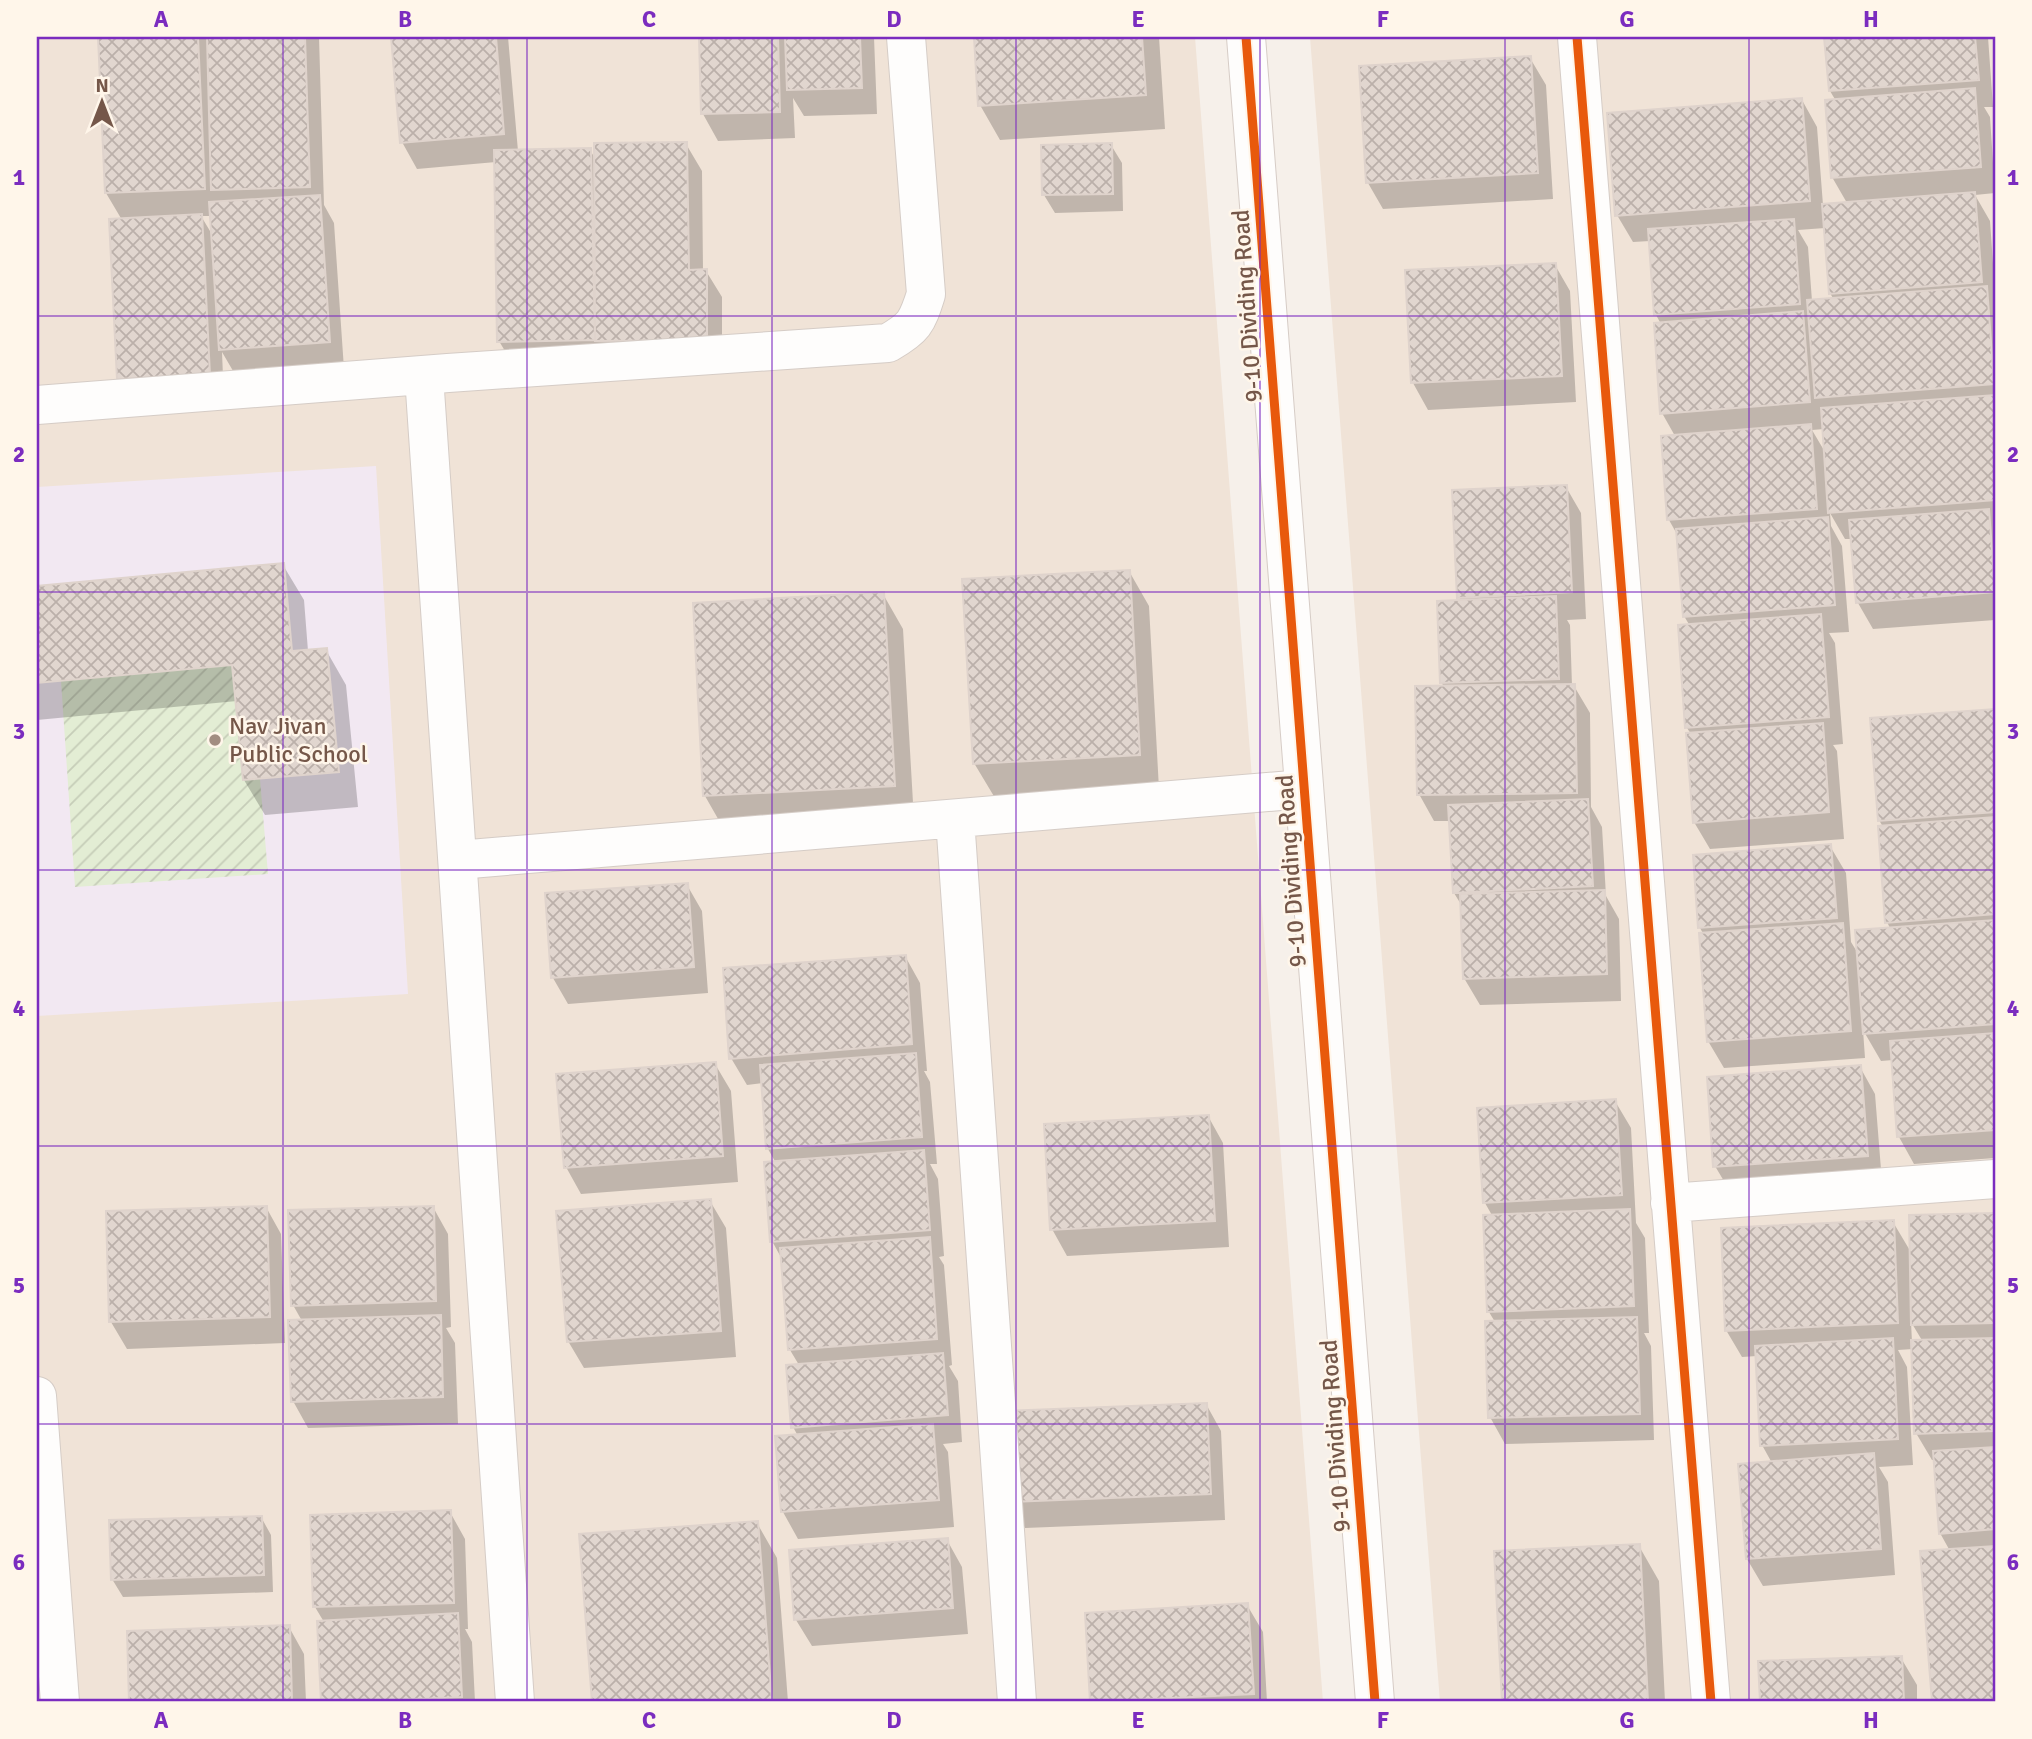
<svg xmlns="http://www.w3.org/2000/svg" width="2032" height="1739" font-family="Signika,sans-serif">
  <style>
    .residential { fill: #f0e3d7 }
    .education { fill: #f2e8f2 }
    .garden { fill: url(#garden-furrows) }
    .shadow { fill: #0003; fill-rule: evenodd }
    .building { fill: url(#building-cross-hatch); stroke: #dfd3cc; stroke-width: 2 }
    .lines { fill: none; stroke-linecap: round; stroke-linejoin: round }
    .street-casing { stroke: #d5ccc6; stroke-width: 40 }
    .secondary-casing { stroke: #d6ccc6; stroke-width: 40 }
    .street { stroke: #fefdfc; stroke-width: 38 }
    .secondary { stroke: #fefdfc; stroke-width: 38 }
    .cycleway-casing { stroke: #fff6ea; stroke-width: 13 }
    .cycleway { stroke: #e8590c; stroke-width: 9 }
    .grid { fill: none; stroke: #7b2cbf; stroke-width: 2; stroke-opacity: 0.55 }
    .poi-dot { fill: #a28d81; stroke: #fff6ea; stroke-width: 2.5 }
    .labels { text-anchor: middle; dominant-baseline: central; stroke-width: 5; stroke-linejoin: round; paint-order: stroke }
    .street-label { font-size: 24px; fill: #755749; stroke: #fff6ea }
    .poi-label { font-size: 24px; fill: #755749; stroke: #fff6ea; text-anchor: start }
    .neatline { fill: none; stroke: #7b2cbf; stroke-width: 2.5 }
    .grid-label { font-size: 23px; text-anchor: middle; font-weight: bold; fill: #7b2cbf }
  </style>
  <defs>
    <pattern id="garden-furrows" width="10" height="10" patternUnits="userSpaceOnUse" patternTransform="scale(1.75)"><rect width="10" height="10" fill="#e3edd4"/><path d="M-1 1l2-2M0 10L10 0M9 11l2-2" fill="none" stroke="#c6cdb8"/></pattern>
    <pattern id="building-cross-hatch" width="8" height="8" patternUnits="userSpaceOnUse" patternTransform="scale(1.75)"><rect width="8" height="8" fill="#e1d6cf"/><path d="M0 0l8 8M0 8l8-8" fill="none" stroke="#bbb0aa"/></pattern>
  </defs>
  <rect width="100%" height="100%" fill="#f6f0ea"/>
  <path class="residential" d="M 37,37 L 1195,37 L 1323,1702 L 37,1702 Z
    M 1310,37 L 1995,37 L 1995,1702 L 1440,1702 Z"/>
  <path class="education" d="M 376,466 L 408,994 L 37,1016 L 37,487 Z"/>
  <path class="garden" d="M 232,665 L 243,780 L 260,779 L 268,874 L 75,887 L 61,681 Z"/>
  <path class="shadow" d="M 100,37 L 319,37 L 324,205 L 334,223 L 344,369 L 236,376 L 222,352 L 224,401 L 134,406 L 119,379 L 111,220 L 122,220 L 106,193 ZM 201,216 L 211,216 L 213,236 Z
    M 393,37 L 508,37 L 518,151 L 590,150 L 596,160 L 686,144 L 702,171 L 703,271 L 706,271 L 722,297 L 722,366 L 515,368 L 499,341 L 496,162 L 417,169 L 402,142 Z
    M 700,37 L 874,37 L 877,114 L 804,116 L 793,98 L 795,138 L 718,141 L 703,114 Z
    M 975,37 L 1159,37 L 1165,129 L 1000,140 L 980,105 Z
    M 1826,37 L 1988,37 L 1993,107 L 1984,107 L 1990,117 L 1995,193 L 1975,195 L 1990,221 L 1995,292 L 1995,620 L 1873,629 L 1858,603 L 1853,539 L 1845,539 L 1830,513 L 1831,526 L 1842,546 L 1849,632 L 1829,633 L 1835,643 L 1843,744 L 1833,745 L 1837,751 L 1844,839 L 1710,849 L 1694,822 L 1691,734 L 1687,728 L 1690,626 L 1684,616 L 1678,536 L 1669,520 L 1663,437 L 1675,436 L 1662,413 L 1661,324 L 1656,315 L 1650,241 L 1633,242 L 1617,215 L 1802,100 L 1817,127 L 1823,205 L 1847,203 L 1832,177 L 1836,101 L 1830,91 ZM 1825,228 L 1830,293 L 1834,300 L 1812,301 L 1808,247 L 1798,230 ZM 1824,429 L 1825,452 L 1812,430 Z
    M 1530,58 L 1546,85 L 1553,199 L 1383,209 L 1368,183 Z
    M 1111,145 L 1122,163 L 1123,211 L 1055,213 L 1044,195 Z
    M 1555,265 L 1570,291 L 1576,402 L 1428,410 L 1413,383 Z
    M 1566,487 L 1581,513 L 1586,619 L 1567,620 L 1570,625 L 1572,686 L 1574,686 L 1590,713 L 1591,807 L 1602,827 L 1606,896 L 1619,919 L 1621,1001 L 1480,1005 L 1464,978 L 1462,906 L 1454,893 L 1451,821 L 1434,821 L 1419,794 L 1444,688 L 1442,683 L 1462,602 L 1459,597 Z
    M 283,565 L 304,600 L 308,651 L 326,650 L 346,685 L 358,807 L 265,815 L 244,780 L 237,701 L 37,720 L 37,588 Z
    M 1129,571 L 1149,606 L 1159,789 L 995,798 L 974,763 Z
    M 883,594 L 903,629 L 914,820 L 725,831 L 705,796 Z
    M 1995,711 L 1995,1158 L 1914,1164 L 1899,1137 L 1893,1060 L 1881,1061 L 1863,1030 L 1865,1058 L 1724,1068 L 1708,1041 L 1704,935 L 1700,928 L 1830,846 L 1846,873 L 1851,942 L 1859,955 L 1891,930 L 1887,922 L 1883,827 L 1879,820 L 1871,720 Z
    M 687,885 L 702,911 L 708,993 L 568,1004 L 553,978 Z
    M 905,956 L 920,983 L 927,1071 L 924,1071 L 930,1082 L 937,1164 L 930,1164 L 938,1179 L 944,1256 L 939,1257 L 944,1265 L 952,1365 L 949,1366 L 958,1381 L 962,1442 L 943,1444 L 948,1452 L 954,1527 L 798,1539 L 783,1512 L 777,1438 L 798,1436 L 793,1427 L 799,1365 L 790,1350 L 783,1261 L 772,1241 L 776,1163 L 768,1149 L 763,1083 L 747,1085 L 731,1058 Z
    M 715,1064 L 731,1091 L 738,1182 L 581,1194 L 566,1167 Z
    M 1860,1067 L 1875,1094 L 1882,1182 L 1731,1193 L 1715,1166 Z
    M 1615,1101 L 1631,1128 L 1636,1223 L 1645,1238 L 1649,1333 L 1644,1333 L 1651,1346 L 1654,1440 L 1505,1444 L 1490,1417 L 1495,1322 L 1489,1312 L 1493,1217 L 1485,1203 Z
    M 1208,1116 L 1223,1143 L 1229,1247 L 1067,1256 L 1052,1229 Z
    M 710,1201 L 726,1228 L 736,1357 L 584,1368 L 568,1341 Z
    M 266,1207 L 281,1234 L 285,1343 L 127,1349 L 111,1322 Z
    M 433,1207 L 448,1234 L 451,1327 L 446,1328 L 455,1343 L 458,1424 L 308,1428 L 293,1401 L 302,1321 L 293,1305 Z
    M 1995,1215 L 1995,1702 L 1933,1702 L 1922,1553 L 1950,1551 L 1940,1533 L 1935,1460 L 1932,1460 L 1916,1433 L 1913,1349 L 1898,1350 L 1907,1367 L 1913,1465 L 1879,1467 L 1888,1482 L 1895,1575 L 1763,1586 L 1747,1559 L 1740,1466 L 1772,1463 L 1762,1445 L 1757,1356 L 1742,1357 L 1726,1330 L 1893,1222 L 1912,1254 L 1911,1216 ZM 1911,1322 L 1923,1342 L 1912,1342 Z
    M 1206,1404 L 1221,1431 L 1225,1520 L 1025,1528 L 1010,1501 Z
    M 450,1512 L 465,1539 L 468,1629 L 465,1629 L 472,1642 L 475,1702 L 323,1702 L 318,1623 L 324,1622 L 315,1607 Z
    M 261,1517 L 271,1535 L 273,1592 L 123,1597 L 112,1579 Z
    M 757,1523 L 777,1558 L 788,1702 L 772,1702 L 769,1698 L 766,1700 L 768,1702 L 594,1702 L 581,1536 Z
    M 947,1540 L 962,1567 L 968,1634 L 812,1646 L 796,1620 Z
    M 1639,1546 L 1659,1581 L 1665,1702 L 1504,1702 L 1496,1553 Z
    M 1247,1605 L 1263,1632 L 1267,1702 L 1092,1702 L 1087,1614 Z
    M 289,1627 L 304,1654 L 306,1702 L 131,1702 L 129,1632 Z
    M 1901,1658 L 1917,1685 L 1917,1702 L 1762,1702 L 1760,1663 Z"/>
  <path class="building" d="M 98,37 L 198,37 L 205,189 L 105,193 Z
    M 207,37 L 305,37 L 310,187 L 211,190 Z
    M 391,37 L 496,37 L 504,134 L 400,143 Z
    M 699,37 L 778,37 L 780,112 L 701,114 Z
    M 785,37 L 860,37 L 862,88 L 787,90 Z
    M 974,37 L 1142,37 L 1146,95 L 978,106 Z
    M 1824,37 L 1975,37 L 1979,80 L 1829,91 Z
    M 1531,56 L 1538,173 L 1366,183 L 1359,66 Z
    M 1975,88 L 1981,167 L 1831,178 L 1825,100 Z
    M 1802,98 L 1810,201 L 1615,216 L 1607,113 Z
    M 687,142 L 689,270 L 707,269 L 707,340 L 595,341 L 594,143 Z
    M 1112,143 L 1113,194 L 1042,195 L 1041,145 Z
    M 591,148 L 595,340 L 497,342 L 494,150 Z
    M 1975,192 L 1982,282 L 1829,294 L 1822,204 Z
    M 320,195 L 330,342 L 219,350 L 209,202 Z
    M 202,214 L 210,375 L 117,379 L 109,219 Z
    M 1794,219 L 1800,304 L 1654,315 L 1648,229 Z
    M 1556,263 L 1562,376 L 1411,383 L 1405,270 Z
    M 1987,286 L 1994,384 L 1815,398 L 1807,300 Z
    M 1803,311 L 1810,402 L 1660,414 L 1654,323 Z
    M 1995,395 L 1995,500 L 1828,513 L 1821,408 Z
    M 1811,424 L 1817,509 L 1667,520 L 1661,436 Z
    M 1567,485 L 1572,592 L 1457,598 L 1452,490 Z
    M 1989,509 L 1995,592 L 1856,603 L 1849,520 Z
    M 1828,517 L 1835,605 L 1683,617 L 1676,529 Z
    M 284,563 L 292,651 L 327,648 L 339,772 L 243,780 L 232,665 L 37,683 L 37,586 Z
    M 1130,570 L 1140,755 L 973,764 L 962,579 Z
    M 884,592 L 895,786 L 703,796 L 693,603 Z
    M 1556,596 L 1559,679 L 1440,683 L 1437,601 Z
    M 1821,614 L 1829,717 L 1685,728 L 1678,625 Z
    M 1575,684 L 1577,793 L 1417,795 L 1415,686 Z
    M 1995,709 L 1995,812 L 1878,821 L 1870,718 Z
    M 1823,723 L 1829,812 L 1693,823 L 1686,733 Z
    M 1588,799 L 1593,886 L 1453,893 L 1448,805 Z
    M 1995,817 L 1995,914 L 1885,923 L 1878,826 Z
    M 1831,844 L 1837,918 L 1698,928 L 1693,855 Z
    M 688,883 L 694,967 L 551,978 L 545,893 Z
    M 1605,890 L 1607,974 L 1463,979 L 1460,894 Z
    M 1995,920 L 1995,1024 L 1863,1034 L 1855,930 Z
    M 1843,923 L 1851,1031 L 1707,1042 L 1699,933 Z
    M 906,955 L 912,1044 L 729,1059 L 723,968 Z
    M 1995,1033 L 1995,1130 L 1897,1137 L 1890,1041 Z
    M 916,1053 L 922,1137 L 766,1149 L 760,1065 Z
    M 716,1062 L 723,1156 L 564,1168 L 556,1074 Z
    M 1861,1065 L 1868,1156 L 1713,1167 L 1707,1077 Z
    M 1616,1099 L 1622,1195 L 1483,1203 L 1477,1108 Z
    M 1209,1115 L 1215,1221 L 1050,1230 L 1044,1124 Z
    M 924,1150 L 930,1230 L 770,1242 L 764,1162 Z
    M 711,1199 L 721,1331 L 567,1342 L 556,1211 Z
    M 267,1206 L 270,1317 L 109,1322 L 106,1211 Z
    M 434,1206 L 436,1301 L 291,1306 L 288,1210 Z
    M 1630,1209 L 1634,1306 L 1487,1312 L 1483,1215 Z
    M 1995,1213 L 1995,1323 L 1911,1325 L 1909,1215 Z
    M 1894,1220 L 1898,1323 L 1725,1331 L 1721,1228 Z
    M 930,1237 L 937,1339 L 788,1350 L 780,1248 Z
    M 441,1315 L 443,1397 L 291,1402 L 288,1320 Z
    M 1637,1317 L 1640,1414 L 1488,1418 L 1485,1321 Z
    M 1893,1338 L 1898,1439 L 1760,1446 L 1755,1346 Z
    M 1995,1338 L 1995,1431 L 1914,1434 L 1911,1340 Z
    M 943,1353 L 948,1415 L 791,1428 L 786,1365 Z
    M 1207,1403 L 1211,1494 L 1008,1502 L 1004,1411 Z
    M 933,1424 L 939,1500 L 781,1512 L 775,1436 Z
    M 1995,1447 L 1995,1529 L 1939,1534 L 1933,1451 Z
    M 1874,1453 L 1881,1549 L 1746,1559 L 1738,1464 Z
    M 451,1510 L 454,1603 L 313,1607 L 310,1515 Z
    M 262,1516 L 264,1575 L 111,1580 L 109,1520 Z
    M 758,1521 L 772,1702 L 592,1702 L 579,1534 Z
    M 948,1538 L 953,1608 L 794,1620 L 789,1550 Z
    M 1640,1544 L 1648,1702 L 1502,1702 L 1494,1551 Z
    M 1995,1546 L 1995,1702 L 1932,1702 L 1920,1551 Z
    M 1248,1603 L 1254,1694 L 1090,1702 L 1085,1613 Z
    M 458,1613 L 462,1697 L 358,1702 L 321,1702 L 317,1621 Z
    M 290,1625 L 292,1702 L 129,1702 L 127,1631 Z
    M 1902,1656 L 1904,1702 L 1760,1702 L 1758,1661 Z"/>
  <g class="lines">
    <defs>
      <path id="street" d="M 1577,37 L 1711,1702
        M 424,376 L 515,1702
        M 37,405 L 448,373 L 888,343 C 914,328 917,323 926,294 L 906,37
        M 955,819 L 1017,1702
        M 458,860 L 1304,789
        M 1670,1203 L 1995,1179
        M 37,1396 L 60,1702"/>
      <path id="secondary" d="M 1246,37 L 1375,1702"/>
    </defs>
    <use href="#street" class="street-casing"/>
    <use href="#secondary" class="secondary-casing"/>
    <use href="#street" class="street"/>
    <use href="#secondary" class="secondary"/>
    <defs>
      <path id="cycleway" d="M 1246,37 L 1375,1702
        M 1577,37 L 1711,1702"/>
    </defs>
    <use href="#cycleway" class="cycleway-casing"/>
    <use href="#cycleway" class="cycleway"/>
  </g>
  <path class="grid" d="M 283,37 L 283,1702M 527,37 L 527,1702M 772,37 L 772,1702M 1016,37 L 1016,1702M 1260,37 L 1260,1702M 1505,37 L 1505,1702M 1749,37 L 1749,1702M 37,316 L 1995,316M 37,592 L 1995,592M 37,870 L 1995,870M 37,1146 L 1995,1146M 37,1424 L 1995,1424"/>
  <circle class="poi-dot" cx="215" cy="740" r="7"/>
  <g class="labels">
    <g class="street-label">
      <text transform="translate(1247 306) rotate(-94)">9-10 Dividing Road</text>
      <text transform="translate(1291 871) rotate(-94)">9-10 Dividing Road</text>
      <text transform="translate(1335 1436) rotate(-94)">9-10 Dividing Road</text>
    </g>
    <g class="poi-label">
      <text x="229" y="726">Nav Jivan<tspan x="229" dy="28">Public School</tspan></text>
    </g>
  </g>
  <rect width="2032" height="1739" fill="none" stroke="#fff6ea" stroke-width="77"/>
  <g transform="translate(102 102)" stroke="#fff6ea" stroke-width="5" paint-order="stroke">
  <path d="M0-5L12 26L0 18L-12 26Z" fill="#755749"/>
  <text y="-10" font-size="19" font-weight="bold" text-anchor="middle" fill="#755749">N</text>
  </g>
  <rect x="38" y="38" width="1956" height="1662" class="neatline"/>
  <g class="grid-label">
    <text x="161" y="27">A</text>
    <text x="405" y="27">B</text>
    <text x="649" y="27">C</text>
    <text x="894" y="27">D</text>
    <text x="1138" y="27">E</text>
    <text x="1383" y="27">F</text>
    <text x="1627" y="27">G</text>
    <text x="1871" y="27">H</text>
    <text x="19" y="185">1</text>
    <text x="2013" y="185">1</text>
    <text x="19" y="462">2</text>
    <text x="2013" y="462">2</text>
    <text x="19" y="739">3</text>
    <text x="2013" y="739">3</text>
    <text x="19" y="1016">4</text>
    <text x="2013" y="1016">4</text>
    <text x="19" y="1293">5</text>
    <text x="2013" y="1293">5</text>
    <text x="19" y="1570">6</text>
    <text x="2013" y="1570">6</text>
    <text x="161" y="1728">A</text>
    <text x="405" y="1728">B</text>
    <text x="649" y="1728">C</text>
    <text x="894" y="1728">D</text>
    <text x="1138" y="1728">E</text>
    <text x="1383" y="1728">F</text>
    <text x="1627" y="1728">G</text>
    <text x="1871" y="1728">H</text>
  </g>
</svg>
